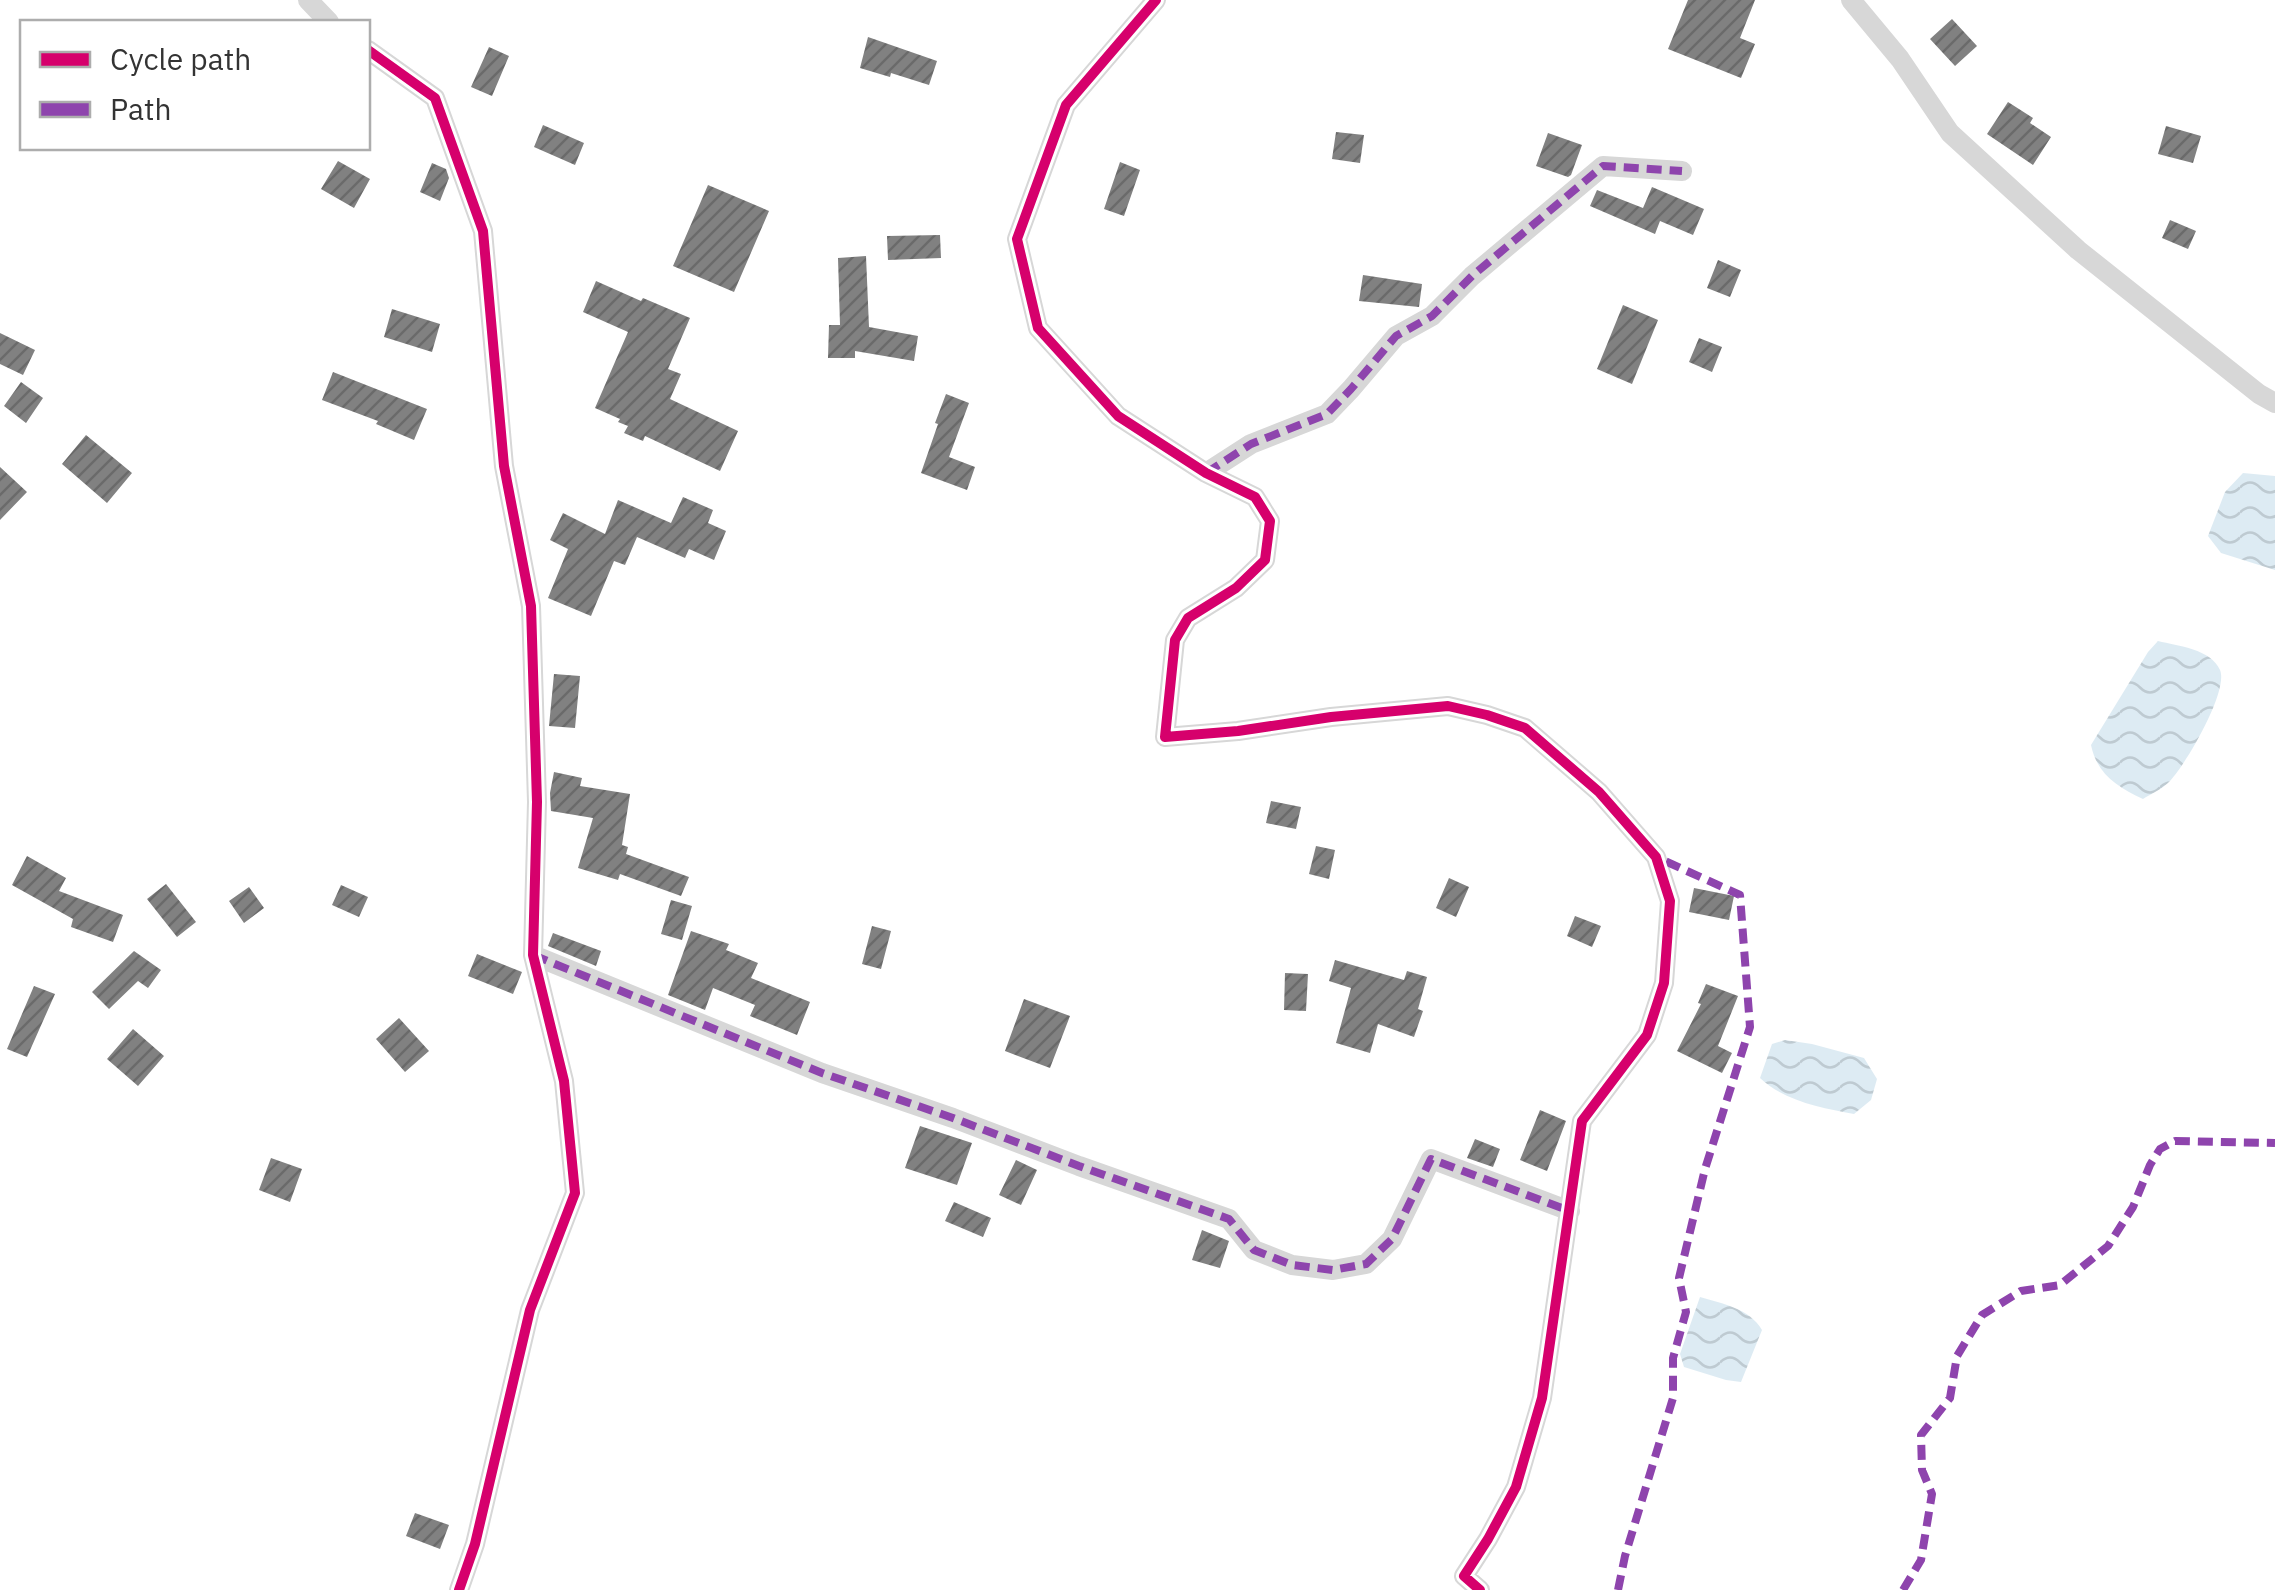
<svg xmlns="http://www.w3.org/2000/svg" width="2275" height="1590" font-family="'IBM Plex Sans',sans-serif">
  <style>
    .water { fill: url(#water-waves) }
    .building { fill: url(#building-hatch) }
    .lines { fill: none; stroke-linecap: round; stroke-linejoin: round }
    .street { stroke: #d7d7d7; stroke-width: 20 }
    .quiet { stroke: #8e44ad; stroke-width: 8; stroke-dasharray: 15 8; stroke-linecap: butt }
    .cycleway-casing { stroke: #fff; stroke-width: 16 }
    .cycleway { stroke: #d6006c; stroke-width: 10 }
  </style>
  <defs>
    <pattern id="water-waves" width="16" height="10" patternUnits="userSpaceOnUse" patternTransform="scale(2.5)"><rect width="16" height="10" fill="#ddebf3"/><path d="M0 5q4-4 8 0t8 0" fill="none" stroke="#becad1"/></pattern>
    <pattern id="building-hatch" width="6" height="6" patternUnits="userSpaceOnUse" patternTransform="scale(2.5)"><rect width="6" height="6" fill="#818181"/><path d="M-1 1l2-2M0 6l6-6M5 7l2-2" fill="none" stroke="#6a6a6a"/></pattern>
  </defs>
  <rect width="100%" height="100%" fill="#fff"/>
  <path class="water" d="M 2243,473 L 2275,476 L 2275,570 L 2221,553 L 2208,536 L 2225,492 Z
    M 2158,641 C 2178,646 2211,649 2220,670 C 2229,691 2185,766 2169,782 C 2162,789 2151,794 2143,799 C 2117,787 2097,774 2091,745 L 2148,652 Z
    M 1785,1040 L 1812,1044 L 1864,1058 L 1877,1079 L 1871,1100 L 1854,1114 C 1822,1108 1784,1101 1760,1078 L 1772,1044 Z
    M 1700,1297 C 1723,1304 1749,1308 1762,1330 L 1741,1382 L 1726,1380 L 1684,1367 L 1680,1354 Z"/>
  <path class="building" d="M 1688,0 L 1755,0 L 1740,38 L 1755,44 L 1741,78 L 1668,49 Z
    M 1952,19 L 1977,46 L 1955,66 L 1930,39 Z
    M 868,37 L 937,61 L 929,85 L 891,73 L 890,77 L 860,68 Z
    M 489,47 L 509,56 L 492,96 L 471,87 Z
    M 2008,102 L 2033,118 L 2030,123 L 2051,137 L 2033,165 L 1987,134 Z
    M 543,125 L 584,143 L 575,165 L 534,147 Z
    M 2166,126 L 2201,136 L 2193,163 L 2158,154 Z
    M 1336,132 L 1364,135 L 1360,163 L 1332,159 Z
    M 1548,133 L 1582,145 L 1571,175 L 1568,177 L 1536,166 Z
    M 338,161 L 370,179 L 354,208 L 321,189 Z
    M 1120,162 L 1140,170 L 1124,216 L 1104,209 Z
    M 432,163 L 446,169 L 449,178 L 440,201 L 420,192 Z
    M 708,185 L 769,211 L 734,292 L 673,266 Z
    M 1652,187 L 1704,209 L 1693,235 L 1660,221 L 1655,234 L 1590,206 L 1597,190 L 1643,208 Z
    M 2170,220 L 2196,231 L 2188,249 L 2162,238 Z
    M 940,235 L 941,258 L 888,260 L 887,236 Z
    M 866,256 L 869,327 L 918,336 L 914,361 L 855,351 L 855,358 L 828,358 L 829,325 L 840,325 L 838,258 Z
    M 1718,260 L 1741,270 L 1730,297 L 1707,288 Z
    M 1363,275 L 1422,284 L 1419,307 L 1359,301 Z
    M 596,281 L 641,301 L 643,298 L 690,318 L 668,369 L 681,374 L 670,399 L 738,431 L 720,471 L 645,436 L 643,441 L 624,433 L 628,426 L 618,422 L 620,419 L 595,408 L 628,332 L 583,312 Z
    M 1623,305 L 1658,320 L 1632,384 L 1597,369 Z
    M 392,309 L 440,324 L 432,352 L 384,337 Z
    M 0,333 L 35,350 L 23,375 L 0,364 Z
    M 1699,338 L 1722,347 L 1712,372 L 1689,362 Z
    M 333,372 L 427,409 L 414,440 L 376,424 L 378,421 L 322,400 Z
    M 21,382 L 43,398 L 26,423 L 4,406 Z
    M 946,394 L 969,403 L 949,457 L 975,467 L 967,490 L 921,473 L 938,424 L 935,423 Z
    M 86,435 L 132,473 L 107,503 L 62,464 Z
    M 0,467 L 27,492 L 0,520 Z
    M 683,497 L 713,510 L 708,523 L 726,531 L 714,560 L 689,549 L 685,558 L 637,537 L 625,565 L 614,561 L 591,616 L 548,598 L 568,549 L 550,540 L 563,513 L 605,534 L 618,500 L 671,523 Z
    M 554,674 L 580,676 L 575,728 L 549,726 Z
    M 554,772 L 582,778 L 580,786 L 630,794 L 622,845 L 628,847 L 626,854 L 689,877 L 681,896 L 620,874 L 618,880 L 578,868 L 593,818 L 551,811 L 550,793 Z
    M 1271,801 L 1301,807 L 1296,829 L 1266,823 Z
    M 1316,846 L 1335,850 L 1329,879 L 1309,874 Z
    M 27,856 L 66,878 L 59,891 L 123,915 L 113,942 L 71,927 L 73,919 L 12,885 Z
    M 1449,878 L 1469,887 L 1456,917 L 1436,908 Z
    M 166,884 L 196,922 L 177,937 L 147,899 Z
    M 341,885 L 368,897 L 359,917 L 332,905 Z
    M 249,887 L 264,908 L 244,923 L 229,901 Z
    M 1694,888 L 1734,896 L 1729,920 L 1689,912 Z
    M 671,900 L 692,906 L 682,940 L 661,934 Z
    M 1575,916 L 1601,926 L 1592,947 L 1567,936 Z
    M 872,926 L 891,931 L 881,969 L 862,964 Z
    M 691,931 L 729,944 L 726,950 L 758,963 L 751,978 L 810,1002 L 797,1035 L 750,1016 L 755,1005 L 713,988 L 705,1010 L 668,995 Z
    M 553,933 L 601,951 L 596,966 L 548,946 Z
    M 134,951 L 161,970 L 148,988 L 138,981 L 109,1009 L 92,992 Z
    M 477,954 L 522,972 L 513,994 L 468,976 Z
    M 1335,960 L 1404,980 L 1407,971 L 1427,977 L 1418,1009 L 1423,1011 L 1414,1037 L 1378,1024 L 1370,1053 L 1336,1043 L 1351,988 L 1329,981 Z
    M 1285,973 L 1308,974 L 1306,1011 L 1284,1010 Z
    M 1706,984 L 1738,996 L 1718,1046 L 1732,1053 L 1722,1073 L 1677,1051 L 1701,1004 L 1698,1003 Z
    M 34,986 L 55,994 L 27,1057 L 7,1049 Z
    M 1024,999 L 1070,1016 L 1050,1068 L 1005,1051 Z
    M 399,1018 L 429,1051 L 405,1072 L 376,1039 Z
    M 133,1029 L 164,1056 L 138,1086 L 107,1059 Z
    M 1540,1110 L 1566,1121 L 1547,1171 L 1520,1160 Z
    M 920,1126 L 972,1143 L 957,1185 L 905,1168 Z
    M 1475,1139 L 1500,1149 L 1493,1167 L 1467,1158 Z
    M 271,1158 L 302,1169 L 290,1202 L 259,1190 Z
    M 1016,1160 L 1037,1170 L 1021,1205 L 999,1195 Z
    M 954,1202 L 991,1218 L 983,1237 L 945,1221 Z
    M 1202,1230 L 1229,1241 L 1220,1268 L 1192,1260 Z
    M 415,1513 L 449,1525 L 440,1549 L 406,1536 Z"/>
  <g class="lines">
    <path class="street" d="M 308,0 L 329,22
      M 1156,0 L 1066,105 L 1017,239 L 1038,328 L 1118,416 L 1206,473 L 1255,497 L 1270,521 L 1265,560 L 1236,588 L 1188,618 L 1175,640 L 1165,737 L 1238,731 L 1331,717 L 1448,706 L 1487,715 L 1525,728 L 1599,792 L 1656,857 L 1670,901 L 1664,983 L 1647,1035 L 1582,1121 L 1542,1398 L 1516,1487 L 1488,1539 L 1464,1576 L 1480,1590
      M 1851,0 L 1900,59 L 1950,133 L 2078,250 L 2259,394 L 2275,403
      M 368,50 L 435,98 L 483,231 L 504,466 L 531,606 L 537,802 L 533,955 L 564,1081 L 575,1193 L 530,1310 L 475,1544 L 459,1590
      M 1206,473 L 1251,444 L 1327,414 L 1351,389 L 1396,336 L 1432,316 L 1472,276 L 1603,166 L 1682,171
      M 533,955 L 822,1073 L 953,1118 L 1079,1166 L 1229,1219 L 1254,1250 L 1292,1265 L 1333,1270 L 1366,1264 L 1392,1239 L 1431,1159 L 1570,1211"/>
    <path class="quiet" d="M 1206,473 L 1251,444 L 1327,414 L 1351,389 L 1396,336 L 1432,316 L 1472,276 L 1603,166 L 1682,171
      M 533,955 L 822,1073 L 953,1118 L 1079,1166 L 1229,1219 L 1254,1250 L 1292,1265 L 1333,1270 L 1366,1264 L 1392,1239 L 1431,1159 L 1570,1211
      M 1618,1590 L 1625,1556 L 1673,1398 L 1673,1358 L 1686,1312 L 1679,1278 L 1705,1169 L 1750,1027 L 1740,895 L 1656,857
      M 1903,1590 L 1921,1560 L 1932,1494 L 1922,1470 L 1921,1435 L 1950,1398 L 1957,1356 L 1982,1315 L 2021,1291 L 2060,1285 L 2108,1246 L 2133,1207 L 2150,1165 L 2160,1149 L 2175,1141 L 2275,1143"/>
    <defs>
      <path id="cycleway" d="M 1156,0 L 1066,105 L 1017,239 L 1038,328 L 1118,416 L 1206,473 L 1255,497 L 1270,521 L 1265,560 L 1236,588 L 1188,618 L 1175,640 L 1165,737 L 1238,731 L 1331,717 L 1448,706 L 1487,715 L 1525,728 L 1599,792 L 1656,857 L 1670,901 L 1664,983 L 1647,1035 L 1582,1121 L 1542,1398 L 1516,1487 L 1488,1539 L 1464,1576 L 1480,1590
        M 368,50 L 435,98 L 483,231 L 504,466 L 531,606 L 537,802 L 533,955 L 564,1081 L 575,1193 L 530,1310 L 475,1544 L 459,1590"/>
    </defs>
    <use href="#cycleway" class="cycleway-casing"/>
    <use href="#cycleway" class="cycleway"/>
  </g>
  <rect x="20" y="20" width="350" height="130" fill="#ffffff" stroke="#adadad" stroke-width="2.5"/>
  <rect x="40" y="52" width="50" height="15" fill="#d6006c" stroke="#adadad" stroke-width="2.5"/>
  <text x="110" y="70" font-size="30" fill="#333333">Cycle path</text>
  <rect x="40" y="102" width="50" height="15" fill="#8e44ad" stroke="#adadad" stroke-width="2.5"/>
  <text x="110" y="120" font-size="30" fill="#333333">Path</text>
</svg>
